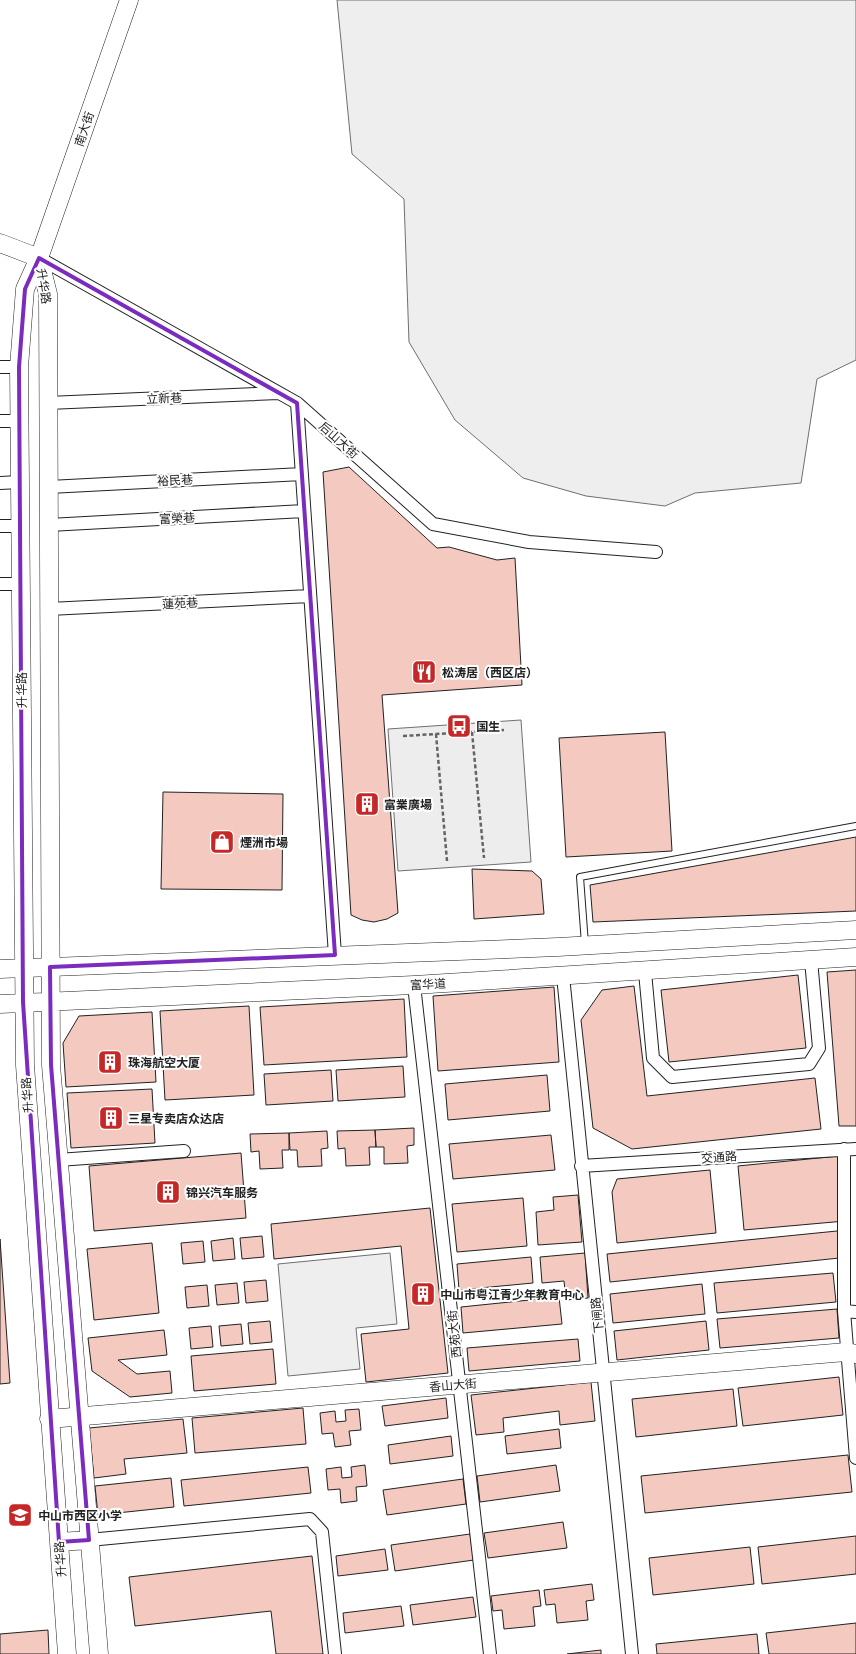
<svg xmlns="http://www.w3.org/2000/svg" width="856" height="1654" font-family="'PT Serif','Noto Sans SC',serif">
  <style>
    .green { fill: #eee; stroke: #6f6f6f }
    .parking { fill: #ededed; stroke: #6f6f6f }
    .building { fill: #f3c9c0; stroke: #222 }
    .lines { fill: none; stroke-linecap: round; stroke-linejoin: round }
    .lane-casing { stroke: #222; stroke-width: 8 }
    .street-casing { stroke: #222; stroke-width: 14 }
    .secondary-casing { stroke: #222; stroke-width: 19 }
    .path { stroke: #646464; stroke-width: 2.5; stroke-dasharray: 4 2.5; stroke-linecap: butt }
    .lane { stroke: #fff; stroke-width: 6 }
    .street { stroke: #fff; stroke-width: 12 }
    .secondary { stroke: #fff; stroke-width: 18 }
    .marked { fill: none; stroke: #7b2cbf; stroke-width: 4; stroke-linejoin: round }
    .labels { text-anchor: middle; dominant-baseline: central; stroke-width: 4; stroke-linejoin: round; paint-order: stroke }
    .street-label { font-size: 12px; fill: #222; stroke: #fff }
    .poi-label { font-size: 12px; font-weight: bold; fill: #222; stroke: #fff; text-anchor: start }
  </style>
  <rect width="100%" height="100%" fill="#fff"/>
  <path class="green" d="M 337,0 L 856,0 L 856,360 L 817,379 L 801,483 L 695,493 L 665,506 L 586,496 L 523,478 L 455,420 L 409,342 L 404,199 L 352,154 Z
    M 390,1253 L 397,1324 L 356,1328 L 360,1369 L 288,1376 L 278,1264 Z"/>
  <path class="parking" d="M 521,720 L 531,862 L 398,871 L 388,729 Z"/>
  <path class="building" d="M 349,467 L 437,548 L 449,547 L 497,560 L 515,558 L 522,685 L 382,695 L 398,913 L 387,919 L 374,922 L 362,920 L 351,915 L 323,472 Z
    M 665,732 L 672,851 L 566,857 L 559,738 Z
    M 163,792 L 283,794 L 282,890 L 161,889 Z
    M 856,837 L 856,911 L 593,922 L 590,885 Z
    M 472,869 L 532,871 L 541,879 L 544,914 L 474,919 Z
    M 856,970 L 856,1126 L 839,1126 L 827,972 Z
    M 798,975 L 806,1048 L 669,1062 L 661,990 Z
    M 634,986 L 647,1096 L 815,1078 L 821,1129 L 632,1149 L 593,1128 L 581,1020 L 602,990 Z
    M 554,987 L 559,1062 L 438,1071 L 433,996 Z
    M 404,999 L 407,1057 L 264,1065 L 260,1007 Z
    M 249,1006 L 254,1095 L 165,1100 L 160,1011 Z
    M 152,1012 L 156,1082 L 66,1087 L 63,1043 L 79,1016 Z
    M 403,1066 L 405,1097 L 338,1101 L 336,1070 Z
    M 331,1070 L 333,1101 L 266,1105 L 264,1074 Z
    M 547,1075 L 550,1111 L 448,1120 L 445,1084 Z
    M 152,1089 L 155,1143 L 71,1148 L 67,1093 Z
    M 414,1128 L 414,1145 L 407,1146 L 408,1163 L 384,1164 L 384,1147 L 376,1147 L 375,1130 Z
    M 375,1130 L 376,1147 L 369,1147 L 370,1165 L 346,1166 L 345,1148 L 338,1149 L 337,1131 Z
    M 327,1131 L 328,1148 L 321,1149 L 322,1166 L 298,1167 L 297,1150 L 290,1150 L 289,1133 Z
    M 289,1133 L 289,1150 L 282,1150 L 283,1168 L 260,1169 L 259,1151 L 251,1152 L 250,1134 Z
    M 551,1135 L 555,1170 L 453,1179 L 449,1144 Z
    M 241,1153 L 246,1218 L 94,1231 L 89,1166 Z
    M 839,1156 L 845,1221 L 744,1230 L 738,1166 Z
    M 710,1170 L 716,1233 L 617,1243 L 612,1192 L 617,1179 Z
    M 578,1195 L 582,1242 L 538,1245 L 536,1212 L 554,1210 L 553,1197 Z
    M 523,1198 L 527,1246 L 457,1252 L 452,1204 Z
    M 430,1208 L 448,1373 L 366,1382 L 361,1334 L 409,1329 L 401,1246 L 274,1259 L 271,1224 Z
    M 847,1230 L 849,1257 L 610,1282 L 607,1254 Z
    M 262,1236 L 264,1257 L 242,1259 L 240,1238 Z
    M 233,1238 L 235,1259 L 213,1261 L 211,1241 Z
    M 0,1239 L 10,1383 L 0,1384 Z
    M 203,1241 L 205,1262 L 183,1264 L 181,1243 Z
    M 152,1243 L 159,1313 L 94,1320 L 87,1249 Z
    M 585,1253 L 588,1298 L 566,1300 L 564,1281 L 542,1283 L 540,1257 Z
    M 531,1257 L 533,1283 L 459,1290 L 457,1264 Z
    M 833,1273 L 836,1302 L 717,1313 L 714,1283 Z
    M 266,1280 L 268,1301 L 246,1303 L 244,1282 Z
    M 237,1283 L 239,1303 L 217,1305 L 215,1285 Z
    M 702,1284 L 705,1314 L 613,1323 L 610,1294 Z
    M 207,1285 L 209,1306 L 187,1308 L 185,1287 Z
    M 559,1297 L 562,1324 L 463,1333 L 461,1307 Z
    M 837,1309 L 839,1338 L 720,1348 L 717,1319 Z
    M 270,1321 L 272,1342 L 250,1344 L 248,1323 Z
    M 706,1321 L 709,1350 L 617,1360 L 614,1331 Z
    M 241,1324 L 243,1344 L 221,1346 L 219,1326 Z
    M 211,1326 L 213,1347 L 191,1349 L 189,1328 Z
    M 164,1330 L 167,1355 L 118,1360 L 137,1374 L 170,1371 L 172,1393 L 130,1397 L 92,1371 L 88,1338 Z
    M 578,1339 L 580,1361 L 469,1371 L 467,1348 Z
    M 273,1349 L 276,1384 L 194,1391 L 191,1356 Z
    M 839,1377 L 843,1415 L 743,1426 L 738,1388 Z
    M 591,1382 L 595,1421 L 560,1425 L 559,1411 L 503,1418 L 504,1432 L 476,1435 L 471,1395 Z
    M 733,1389 L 737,1426 L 636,1437 L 632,1399 Z
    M 446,1398 L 448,1418 L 385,1426 L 382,1406 Z
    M 303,1408 L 306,1444 L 195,1453 L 192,1418 Z
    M 359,1409 L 361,1430 L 349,1431 L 351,1445 L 335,1447 L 333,1433 L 322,1434 L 320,1413 L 335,1411 L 336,1422 L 346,1421 L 345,1410 Z
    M 183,1419 L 187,1453 L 124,1459 L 126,1474 L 94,1478 L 89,1428 Z
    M 559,1429 L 561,1448 L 507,1454 L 505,1436 Z
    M 451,1436 L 453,1456 L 390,1464 L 388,1445 Z
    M 848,1455 L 852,1492 L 645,1513 L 641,1476 Z
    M 365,1465 L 367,1486 L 356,1487 L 357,1501 L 341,1503 L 340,1489 L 328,1490 L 326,1469 L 341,1467 L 342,1478 L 352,1477 L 351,1467 Z
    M 556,1465 L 560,1491 L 480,1502 L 477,1476 Z
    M 308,1467 L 311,1493 L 184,1506 L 181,1480 Z
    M 171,1478 L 174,1507 L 98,1515 L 95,1486 Z
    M 463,1479 L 466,1504 L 387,1515 L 383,1490 Z
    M 563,1522 L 567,1548 L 488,1558 L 484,1533 Z
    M 470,1534 L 474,1560 L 395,1571 L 391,1545 Z
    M 856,1536 L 856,1574 L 762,1584 L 758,1547 Z
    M 750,1547 L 754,1584 L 653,1595 L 649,1558 Z
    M 385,1549 L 388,1570 L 338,1576 L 336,1556 Z
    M 312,1556 L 323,1654 L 276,1654 L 271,1611 L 135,1626 L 129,1577 Z
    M 592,1584 L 594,1600 L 586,1601 L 588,1620 L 557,1623 L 555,1604 L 546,1605 L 544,1590 Z
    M 539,1590 L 541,1606 L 533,1607 L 535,1626 L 504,1629 L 502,1610 L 493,1611 L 491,1596 Z
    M 473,1597 L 476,1617 L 413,1625 L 410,1605 Z
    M 401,1606 L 404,1626 L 345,1633 L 343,1613 Z
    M 856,1623 L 856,1654 L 769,1654 L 766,1633 Z
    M 48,1630 L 49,1654 L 0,1654 L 0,1634 Z
    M 757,1634 L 759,1654 L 657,1654 L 656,1644 Z
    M 601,1650 L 601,1654 L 567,1654 Z"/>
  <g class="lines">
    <defs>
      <path id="lane" d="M 585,944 L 580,877 L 856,826"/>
      <path id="street" d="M 39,258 L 297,403 L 433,524 L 529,542 L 656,552
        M 0,367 L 19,367
        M 48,403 L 278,393
        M 297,403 L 335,955
        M 0,421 L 20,421
        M 0,483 L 20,482
        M 49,487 L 302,474
        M 49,525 L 304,511
        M 0,526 L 21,526
        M 0,584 L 21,584
        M 49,609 L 310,596
        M 645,972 L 653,1058 L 672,1077 L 809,1064 L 819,1048 L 811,960
        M 563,976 L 632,1654
        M 414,985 L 490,1654
        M 844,1149 L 844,1311 L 856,1312
        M 58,1160 L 184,1151
        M 581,1166 L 856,1149
        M 844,1311 L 856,1458
        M 89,1540 L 310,1519 L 322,1532 L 335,1654"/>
      <path id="secondary" d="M 0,243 L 39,258
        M 39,258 L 48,294 L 51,1065 L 99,1654
        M 0,969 L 558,947 L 856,930
        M 0,1004 L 414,985 L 856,957
        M 49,1419 L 846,1352 L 856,1354
        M 59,1542 L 89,1540
        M 67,1654 L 25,1065 L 19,367 L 25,289 L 39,258 L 129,0"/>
    </defs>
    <use href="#lane" class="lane-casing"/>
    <use href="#street" class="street-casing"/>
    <use href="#secondary" class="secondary-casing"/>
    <path class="path" d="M 472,732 L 484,858
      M 436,734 L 447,861
      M 403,736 L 504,730"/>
    <use href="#lane" class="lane"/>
    <use href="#street" class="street"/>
    <use href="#secondary" class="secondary"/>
  </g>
  <path class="marked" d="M 39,258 L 297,403 L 335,955 L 50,967 L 51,1065 L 89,1540 L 59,1542 L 23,1002 L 19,367 L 25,289 Z"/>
  <defs>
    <symbol id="restaurant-square" viewBox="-11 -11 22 22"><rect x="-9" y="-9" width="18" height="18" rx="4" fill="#c62828" stroke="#fff"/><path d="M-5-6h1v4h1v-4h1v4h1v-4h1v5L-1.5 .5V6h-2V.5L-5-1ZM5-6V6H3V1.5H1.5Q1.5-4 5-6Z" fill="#fff"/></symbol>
    <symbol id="bus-square" viewBox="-11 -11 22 22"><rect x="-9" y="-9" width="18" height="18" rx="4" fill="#c62828" stroke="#fff"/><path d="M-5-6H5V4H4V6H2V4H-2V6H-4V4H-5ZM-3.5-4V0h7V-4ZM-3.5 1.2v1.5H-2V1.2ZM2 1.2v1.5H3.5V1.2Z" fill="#fff"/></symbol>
    <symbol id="building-square" viewBox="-11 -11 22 22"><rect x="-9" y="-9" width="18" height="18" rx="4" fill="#c62828" stroke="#fff"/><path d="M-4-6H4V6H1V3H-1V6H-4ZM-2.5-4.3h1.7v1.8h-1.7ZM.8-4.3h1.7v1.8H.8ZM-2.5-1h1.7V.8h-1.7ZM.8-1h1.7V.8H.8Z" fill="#fff"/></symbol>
    <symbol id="shop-square" viewBox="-11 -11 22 22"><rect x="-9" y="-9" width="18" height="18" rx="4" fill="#c62828" stroke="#fff"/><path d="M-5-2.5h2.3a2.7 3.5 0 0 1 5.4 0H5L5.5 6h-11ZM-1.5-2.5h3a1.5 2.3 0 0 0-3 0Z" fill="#fff"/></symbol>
    <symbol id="school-square" viewBox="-11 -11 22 22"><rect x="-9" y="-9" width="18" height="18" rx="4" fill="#c62828" stroke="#fff"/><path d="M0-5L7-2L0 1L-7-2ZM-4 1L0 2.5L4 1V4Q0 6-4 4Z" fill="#fff"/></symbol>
  </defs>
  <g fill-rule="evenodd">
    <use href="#restaurant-square" x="410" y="658" width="28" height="28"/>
    <use href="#bus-square" x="445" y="712" width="28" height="28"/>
    <use href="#building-square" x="353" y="790" width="28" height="28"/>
    <use href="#shop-square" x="208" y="828" width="28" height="28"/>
    <use href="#building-square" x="96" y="1048" width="28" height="28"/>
    <use href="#building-square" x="97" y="1104" width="28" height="28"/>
    <use href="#building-square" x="154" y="1178" width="28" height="28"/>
    <use href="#building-square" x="409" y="1280" width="28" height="28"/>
    <use href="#school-square" x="6" y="1501" width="28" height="28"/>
  </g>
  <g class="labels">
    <g class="street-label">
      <text transform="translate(84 129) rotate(-71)">南大街</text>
      <text transform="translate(44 286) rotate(81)">升华路</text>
      <text transform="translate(164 398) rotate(-2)">立新巷</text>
      <text transform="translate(339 440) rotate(42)">后山大街</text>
      <text transform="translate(175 480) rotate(-3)">裕民巷</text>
      <text transform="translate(177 518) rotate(-3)">富榮巷</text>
      <text transform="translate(180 603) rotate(-3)">蓮苑巷</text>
      <text transform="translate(21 690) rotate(-90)">升华路</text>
      <text transform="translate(428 984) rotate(-3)">富华道</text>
      <text transform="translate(27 1095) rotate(-94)">升华路</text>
      <text transform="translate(719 1157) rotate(-4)">交通路</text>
      <text transform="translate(597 1315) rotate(-96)">下闸路</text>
      <text transform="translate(454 1334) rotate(-96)">西苑大街</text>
      <text transform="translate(453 1385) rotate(-5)">香山大街</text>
      <text transform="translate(60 1559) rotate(-94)">升华路</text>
    </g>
    <g class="poi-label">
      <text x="442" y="672">松涛居（西区店）</text>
      <text x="476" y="726">国生</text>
      <text x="384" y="804">富業廣場</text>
      <text x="240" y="842">煙洲市場</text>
      <text x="128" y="1062">珠海航空大厦</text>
      <text x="128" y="1118">三星专卖店众达店</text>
      <text x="186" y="1192">锦兴汽车服务</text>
      <text x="440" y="1294">中山市粤江青少年教育中心</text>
      <text x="38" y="1515">中山市西区小学</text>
    </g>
  </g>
</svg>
